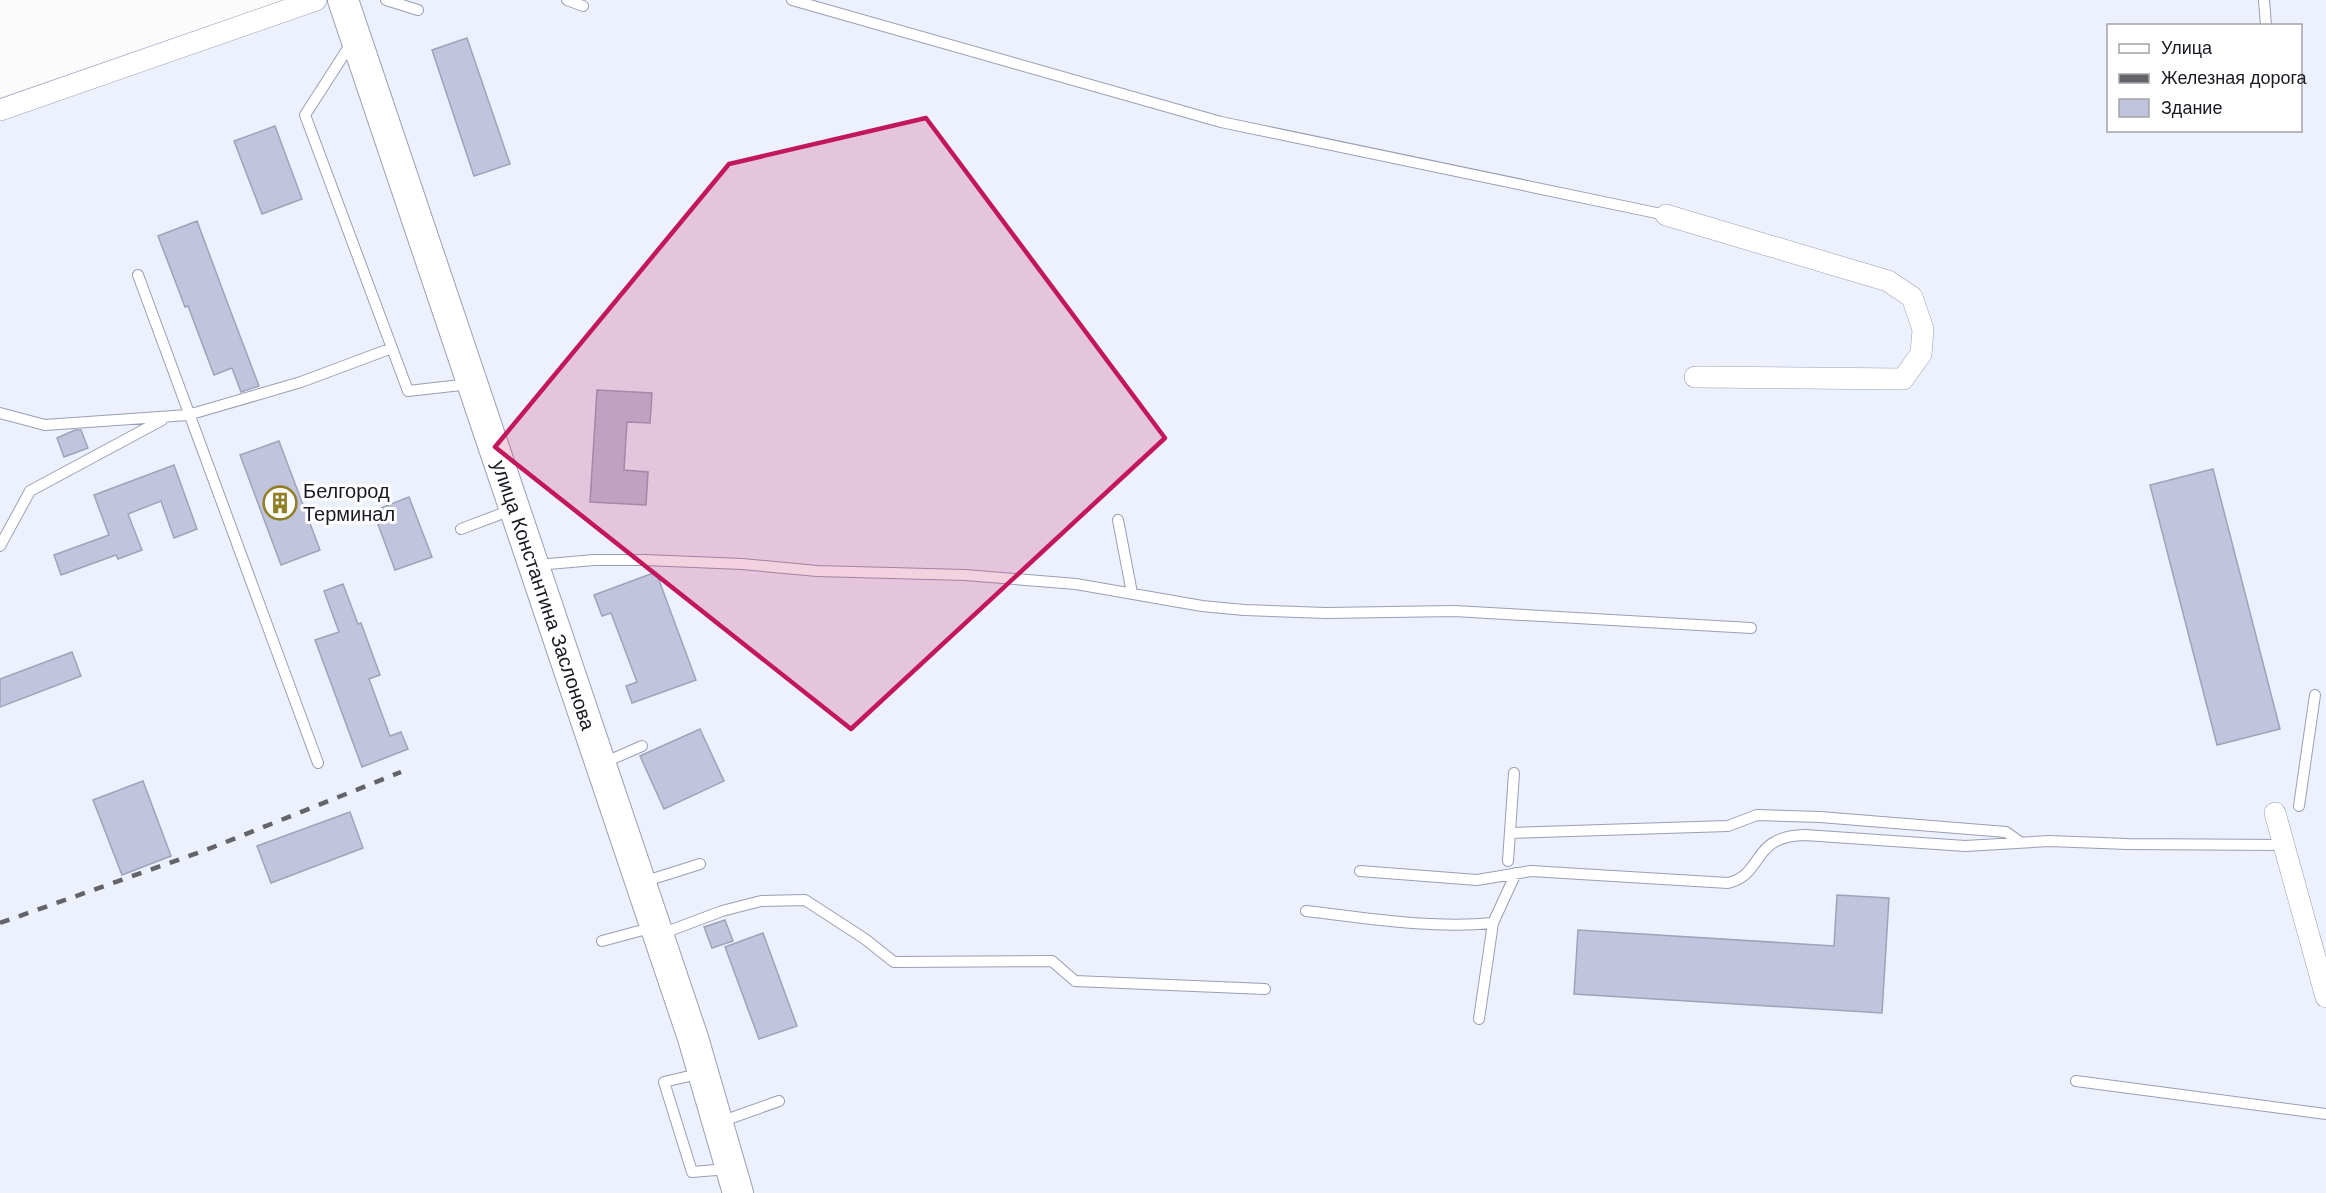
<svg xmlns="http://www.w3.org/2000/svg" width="2326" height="1193" font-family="Arial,sans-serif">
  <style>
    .built { fill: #edf0fd; fill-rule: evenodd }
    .building { fill: #c0c4dc; stroke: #9fa3ba; stroke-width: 1.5 }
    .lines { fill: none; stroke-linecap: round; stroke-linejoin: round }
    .lane-casing { stroke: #9a9eb4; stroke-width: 12 }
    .street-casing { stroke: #9a9eb4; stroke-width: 22 }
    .secondary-casing { stroke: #9a9eb4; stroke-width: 32 }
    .lane { stroke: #fff; stroke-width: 10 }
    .street { stroke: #fff; stroke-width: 21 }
    .secondary { stroke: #fff; stroke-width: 30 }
    .rail { stroke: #636369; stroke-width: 4.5; stroke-dasharray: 10 10; stroke-linecap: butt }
    .marked { fill: #c2185b; fill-opacity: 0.2; stroke: #c2185b; stroke-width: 4.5; stroke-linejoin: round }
    .labels { text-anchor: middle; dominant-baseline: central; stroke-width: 6; stroke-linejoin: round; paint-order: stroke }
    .poi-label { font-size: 20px; fill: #191a23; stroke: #fff; text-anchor: start }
    .street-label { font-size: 20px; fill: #191a23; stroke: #fff }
  </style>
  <rect width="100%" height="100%" fill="#fbfbfb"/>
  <path class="built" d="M 283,0 L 2326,0 L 2326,1193 L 0,1193 L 0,97 ZM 2108,26 L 2300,26 L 2300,130 L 2108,130 Z"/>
  <path class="building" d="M 467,38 L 510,164 L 474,176 L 432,50 Z
    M 275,126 L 302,199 L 262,214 L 234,141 Z
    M 197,221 L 229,307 L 259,386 L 241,392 L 232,368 L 214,375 L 188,306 L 185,307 L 158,236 Z
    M 597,390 L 652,393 L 650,423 L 627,422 L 624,470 L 648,472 L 646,505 L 590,502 Z
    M 75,430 L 81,430 L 88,448 L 64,457 L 57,438 Z
    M 279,441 L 320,550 L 281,565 L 240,455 Z
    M 174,465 L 197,529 L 174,538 L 161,501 L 128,514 L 142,550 L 118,559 L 116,555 L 61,575 L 54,555 L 109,535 L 94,495 Z
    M 2213,469 L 2280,729 L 2217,745 L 2150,485 Z
    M 409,497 L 432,557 L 395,570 L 373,511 Z
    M 656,572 L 696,680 L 632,703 L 626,686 L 637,682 L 611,613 L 602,616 L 594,595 Z
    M 343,584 L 358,624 L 361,623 L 380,675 L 369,679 L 390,736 L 401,732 L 408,749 L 362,767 L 315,640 L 339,632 L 324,591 Z
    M 72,652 L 81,676 L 0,707 L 0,679 Z
    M 700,729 L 724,781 L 664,809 L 640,756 Z
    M 143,781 L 171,856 L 122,875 L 93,800 Z
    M 350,812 L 363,848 L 271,883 L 257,846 Z
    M 1837,895 L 1889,898 L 1882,1013 L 1574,994 L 1578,930 L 1834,946 Z
    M 725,920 L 733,941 L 712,948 L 704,927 Z
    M 763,933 L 797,1026 L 759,1039 L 725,947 Z"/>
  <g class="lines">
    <defs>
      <path id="lane" d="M 386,0 L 418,10
        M 567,0 L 583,6
        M 792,0 L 1221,122 L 1666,215
        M 2264,0 L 2266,26
        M 352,42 L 305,115 L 408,391 L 470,384
        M 138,275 L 318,763
        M 0,413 L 45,425 L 188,415 L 301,382 L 392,348
        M 1118,520 L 1132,593
        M 461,529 L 514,509
        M 0,546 L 30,491 L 162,420
        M 537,565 L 594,560 L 645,560 L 742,564 L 817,571 L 965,575 L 1076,584 L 1202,606 L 1244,610 L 1326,613 L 1454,611 L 1751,628
        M 603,763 L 642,746
        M 2299,806 L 2315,695
        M 1510,833 L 1728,826 L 1757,815 L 1820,817 L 2006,832 L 2020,842
        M 1508,861 L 1514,773
        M 1360,871 L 1477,880 L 1531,871 L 1728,883 C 1765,874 1750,836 1805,835 L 1965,846 L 2049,841 L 2127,844 L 2284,845
        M 643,882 L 700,864
        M 1306,911 C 1367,918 1431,929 1493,923 L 1516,873
        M 661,934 L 722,911 L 761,901 L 805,900 L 865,939 L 894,962 L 1052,961 L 1075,981 L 1265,989
        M 602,941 L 654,927
        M 1479,1019 L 1493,923
        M 702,1073 L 664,1082 L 692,1172 L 728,1169
        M 2076,1081 L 2326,1114
        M 720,1122 L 779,1101"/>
      <path id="street" d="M 0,110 L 316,0
        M 1666,215 L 1888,281 L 1912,297 L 1923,329 L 1921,354 L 1903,379 L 1695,377
        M 2275,813 L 2326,997"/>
      <g id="secondary">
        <path id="s1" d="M 343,0 L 693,1038 L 738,1193"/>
      </g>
    </defs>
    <use href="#lane" class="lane-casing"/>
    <use href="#street" class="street-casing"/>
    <use href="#secondary" class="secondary-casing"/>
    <use href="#lane" class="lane"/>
    <use href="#street" class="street"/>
    <use href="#secondary" class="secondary"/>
    <path class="rail" d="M 0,923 L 206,850 L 401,772"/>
  </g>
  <path class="marked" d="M 926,118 L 1165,438 L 851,729 L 495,447 L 729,164 Z"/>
  <defs>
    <symbol id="building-ring" viewBox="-11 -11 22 22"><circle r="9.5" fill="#fff" stroke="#918027" stroke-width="1.5"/><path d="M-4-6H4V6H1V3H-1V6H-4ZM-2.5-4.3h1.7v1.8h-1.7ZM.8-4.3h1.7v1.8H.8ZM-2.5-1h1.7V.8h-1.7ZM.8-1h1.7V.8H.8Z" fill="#918027"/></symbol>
  </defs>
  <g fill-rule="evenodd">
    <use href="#building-ring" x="261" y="484" width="38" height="38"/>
  </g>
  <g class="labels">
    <g class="poi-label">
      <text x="303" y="491">Белгород<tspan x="303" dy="23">Терминал</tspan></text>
    </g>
    <g class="street-label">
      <text stroke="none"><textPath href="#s1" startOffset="628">улица Константина Заслонова</textPath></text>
    </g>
  </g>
  <rect x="2107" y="24" width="195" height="108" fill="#ffffff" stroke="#a3a3a7" stroke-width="1.5"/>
  <rect x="2119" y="44" width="30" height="9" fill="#ffffff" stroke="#a3a3a7" stroke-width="1.5"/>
  <text x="2161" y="54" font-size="18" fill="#191a23">Улица</text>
  <rect x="2119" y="74" width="30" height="9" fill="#636369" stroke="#a3a3a7" stroke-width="1.5"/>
  <text x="2161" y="84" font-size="18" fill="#191a23">Железная дорога</text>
  <rect x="2119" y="99" width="30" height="18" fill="#c0c4dc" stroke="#a3a3a7" stroke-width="1.5"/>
  <text x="2161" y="114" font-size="18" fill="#191a23">Здание</text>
</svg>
